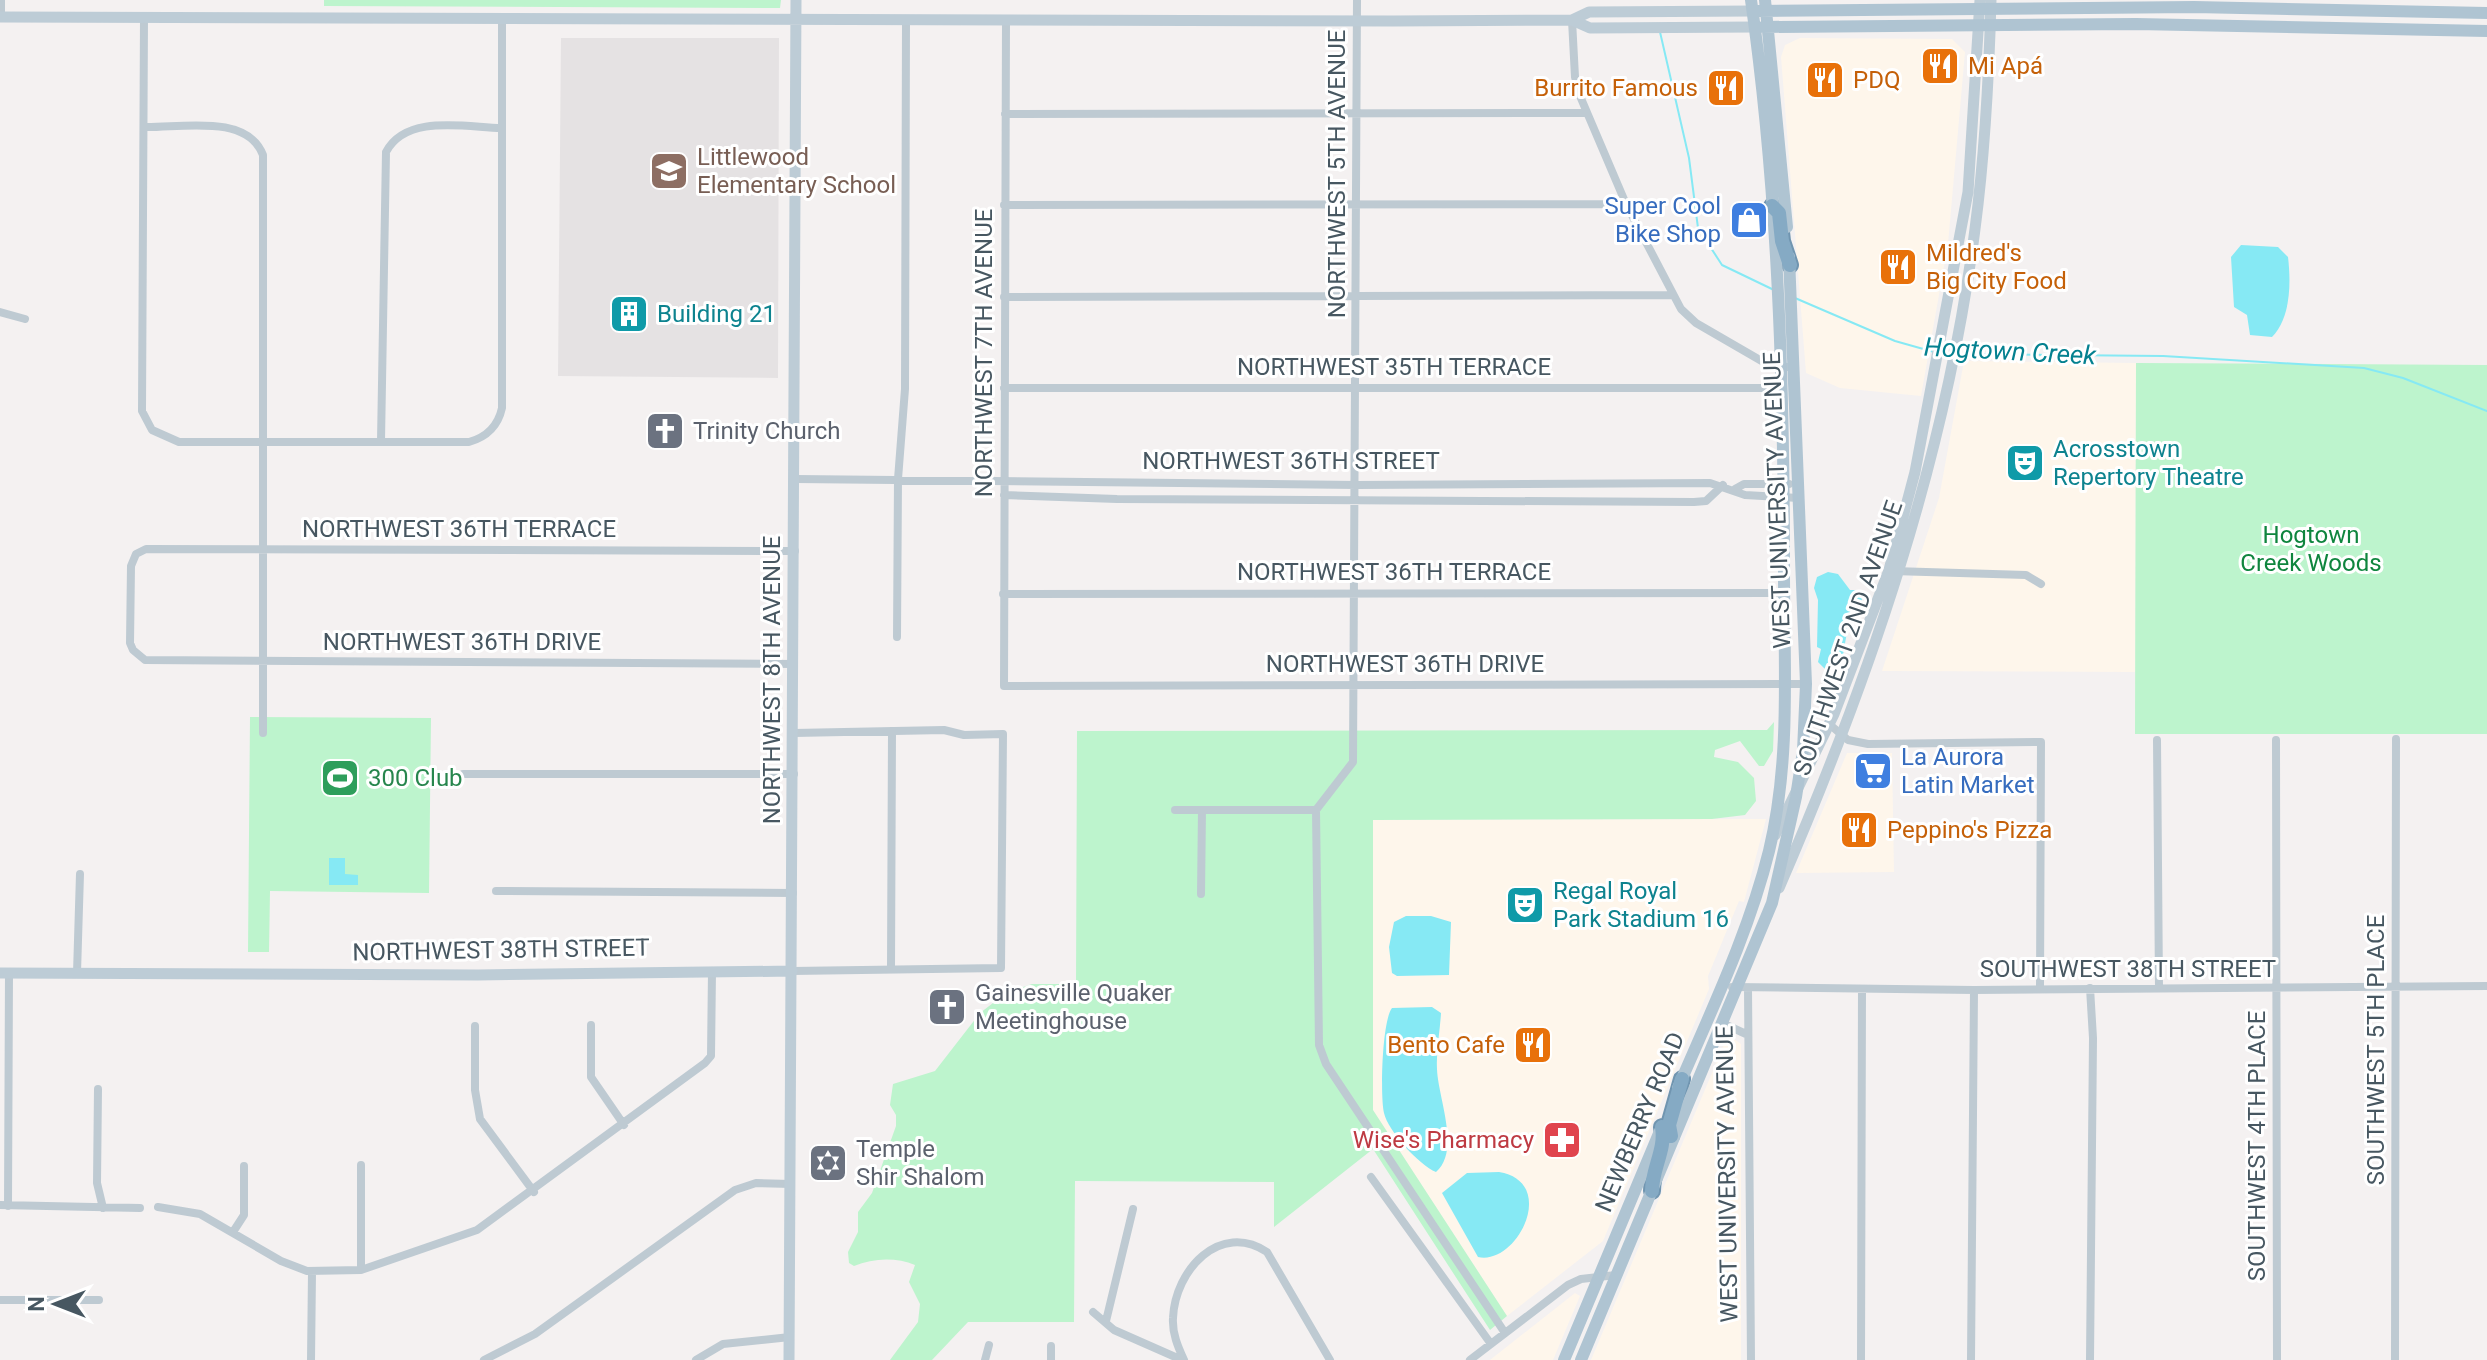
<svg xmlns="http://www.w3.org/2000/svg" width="2487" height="1360" font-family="Roboto,sans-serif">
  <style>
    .commercial { fill: #fef6eb }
    .education { fill: #e5e2e3 }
    .green { fill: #bdf4cd }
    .water { fill: #86e9f4 }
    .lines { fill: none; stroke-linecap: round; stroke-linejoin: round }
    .stream { stroke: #86e9f4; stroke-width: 2 }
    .highway-casing { stroke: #7095b0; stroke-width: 18 }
    .street { stroke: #becad2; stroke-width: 8 }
    .secondary { stroke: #bdccd6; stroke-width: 11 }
    .primary { stroke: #afc4d2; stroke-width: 12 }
    .highway { stroke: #85aac4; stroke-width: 14 }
    .labels { text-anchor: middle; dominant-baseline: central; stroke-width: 6; stroke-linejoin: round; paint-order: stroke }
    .food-label { font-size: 24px; fill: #c56008; stroke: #fff; text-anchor: start }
    .education-label { font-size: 24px; fill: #785e54; stroke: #fff; text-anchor: start }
    .street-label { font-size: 24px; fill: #475761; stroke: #fff }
    .shop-label { font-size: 24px; fill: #366cbe; stroke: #fff; text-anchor: end }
    .culture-label { font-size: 24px; fill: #0d838f; stroke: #fff; text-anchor: start }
    .worship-label { font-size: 24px; fill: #5b616d; stroke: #fff; text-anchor: start }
    .park-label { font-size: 24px; fill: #0f853e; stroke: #fff }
    .leisure-label { font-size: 24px; fill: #27864d; stroke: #fff; text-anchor: start }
    .health-label { font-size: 24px; fill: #be3a42; stroke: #fff; text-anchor: end }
    .water-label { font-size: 26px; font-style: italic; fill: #048190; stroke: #fff }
  </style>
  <rect width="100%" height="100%" fill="#f4f1f1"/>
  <path class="commercial" d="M 1800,38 L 1952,39 L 1965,52 L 1948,244 L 1921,396 L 1840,388 L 1806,373 L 1781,57 L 1785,45 Z
    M 1964,361 L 2136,363 L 2135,672 L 1882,671 L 1939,498 Z
    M 1847,753 L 1892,753 L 1894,872 L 1796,873 Z
    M 1766,819 L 1744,902 L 1739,901 L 1708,976 L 1709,989 L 1603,1241 L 1507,1316 L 1373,1110 L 1373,820 Z
    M 1728,1035 L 1741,1044 L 1741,1360 L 1591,1360 Z
    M 1575,1293 L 1580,1296 L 1553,1360 L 1490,1360 Z"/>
  <path class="education" d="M 561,38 L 779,38 L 778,378 L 558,376 Z"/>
  <path class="green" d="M 324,0 L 781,0 L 780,8 L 324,6 Z
    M 2136,363 L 2487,365 L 2487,734 L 2135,734 Z
    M 250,717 L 431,718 L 429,893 L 270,891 L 269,952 L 248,952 Z
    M 1774,722 L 1773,751 L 1764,766 L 1759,766 L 1740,741 L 1715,750 L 1714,757 L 1738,762 L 1754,778 L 1756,801 L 1745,815 L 1712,819 L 1373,820 L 1373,1110 L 1507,1316 L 1490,1330 L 1373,1149 L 1274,1227 L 1274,1182 L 1075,1181 L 1074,1322 L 968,1322 L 932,1360 L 890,1360 L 918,1322 L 920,1304 L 909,1282 L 915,1265 C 896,1257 873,1258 854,1266 L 849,1263 L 848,1252 L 858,1232 L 858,1212 L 872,1193 L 896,1126 L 896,1115 L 890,1105 L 893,1084 L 935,1071 L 980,1013 L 1006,993 L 1032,984 L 1076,984 L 1077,731 L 1767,730 Z"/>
  <path class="water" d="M 2241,245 L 2278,247 L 2288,257 C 2291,282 2291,318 2272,337 L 2250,335 L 2247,315 L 2234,307 L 2231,257 Z
    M 1828,572 L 1838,574 L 1850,590 L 1859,590 L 1862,600 L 1855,610 L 1851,631 L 1847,632 L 1843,655 L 1838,657 L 1840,661 L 1835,669 L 1827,671 L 1818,662 L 1821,649 L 1817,647 L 1818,600 L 1814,588 L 1817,577 Z
    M 329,858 L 345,858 L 345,874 L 358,875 L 358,885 L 329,885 Z
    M 1431,916 L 1451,922 L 1449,975 L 1397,976 L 1392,973 L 1389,947 L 1394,922 L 1406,916 Z
    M 1392,1008 L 1432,1007 L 1441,1013 C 1440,1032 1436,1050 1437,1069 C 1438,1098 1461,1150 1436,1172 C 1419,1165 1388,1131 1384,1113 C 1380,1095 1382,1021 1392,1008 Z
    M 1499,1172 C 1559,1182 1517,1266 1478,1257 L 1442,1193 L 1467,1173 Z"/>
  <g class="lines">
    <path class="stream" d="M 1660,32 L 1689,158 L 1698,228 L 1722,265 L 1774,290
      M 1795,298 L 1895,341 L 1934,352
      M 1960,354 L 2163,356 L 2364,368 L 2403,378 L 2487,411"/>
    <defs>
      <path id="highway" d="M 1772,206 L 1779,213 L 1782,241 L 1790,265
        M 1671,1136 L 1669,1125 L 1682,1079
        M 1652,1191 C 1652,1168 1666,1150 1662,1127"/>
    </defs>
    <use href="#highway" class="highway-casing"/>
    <path class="street" d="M 1,0 L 1,17
      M 144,18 L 142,411 L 152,430 L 179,442 L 469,442 C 487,437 498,426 502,408 L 502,19
      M 1006,20 L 1004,686 L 1806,684
      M 1572,20 L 1575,77 L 1580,96 L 1626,204 L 1681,309 L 1696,323 L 1772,367 L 1795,367
      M 1005,114 L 1587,113
      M 144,127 C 180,128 247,113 263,155 L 263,733
      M 1004,205 L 1626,204
      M 1004,297 L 1672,295
      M 0,312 L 25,319
      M 1004,388 L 1783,388
      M 381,441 L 386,152 C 406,114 464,127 501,128
      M 796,479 L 1357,485 L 1710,483 L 1745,495 L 1798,498
      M 1735,489 L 1744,484 L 1789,484
      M 1004,495 L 1117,499 L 1694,502 L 1706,501 L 1723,485
      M 1893,571 L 2026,575 L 2041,584
      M 1003,594 L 1784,593
      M 897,637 L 898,479 L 905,389 L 906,20
      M 794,664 L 145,660 L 133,650 L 130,643 L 131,566 L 136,554 L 146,549 L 795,551
      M 1829,724 L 1848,740 L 1868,744 L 2041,742 L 2040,988
      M 2157,740 L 2159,988
      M 2276,740 L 2277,1360
      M 463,774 L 794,774
      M 1175,810 L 1316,810 L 1353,762 L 1357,0
      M 1316,810 L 1319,1045 L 1326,1064 L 1505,1333
      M 496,891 L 793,893
      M 1201,894 L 1202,810
      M 891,969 L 892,731
      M 792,971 L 1001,968 L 1003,734 L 964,735 L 944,730 L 794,733
      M 77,973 L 80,874
      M 1732,987 L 1974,990 L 2487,986
      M 1748,988 L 1751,1360
      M 2090,988 L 2093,1038 L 2090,1360
      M 1722,1023 L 1746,1034
      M 591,1025 L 591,1077 L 624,1125
      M 475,1026 L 475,1090 L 480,1119 L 534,1192
      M 98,1089 L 97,1183 L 103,1208
      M 1371,1177 L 1491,1344
      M 0,1205 L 140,1208
      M 8,1206 L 9,973
      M 158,1207 L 200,1214 L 281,1261 L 307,1271 L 361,1270 L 477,1230 L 705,1063 L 711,1056 L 712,971
      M 233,1232 L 244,1215 L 244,1166
      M 361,1270 L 361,1165
      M 0,1300 L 99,1300
      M 1093,1312 L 1114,1330 L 1182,1360
      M 1106,1321 L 1133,1209
      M 1051,1346 L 1051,1360
      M 311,1360 L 312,1272
      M 484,1360 L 535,1334 L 735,1190 L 756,1183 L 791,1184
      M 696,1360 L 723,1344 L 790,1337
      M 985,1360 L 989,1345
      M 1184,1360 C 1178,1347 1172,1333 1173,1318 C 1175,1270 1220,1221 1267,1252 L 1330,1360
      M 1470,1360 L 1568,1285 L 1581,1279 L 1616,1275
      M 1861,1360 L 1862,989
      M 1971,1360 L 1974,990
      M 2395,1360 L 2396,739"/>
    <path class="secondary" d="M 0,17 L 1393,21 L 1572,20 L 1589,12 L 1753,11
      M 1572,20 L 1590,28 L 1755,27
      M 1775,835 L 1834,714 L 1889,570 L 1915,472 L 1968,192 L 1980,0
      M 1779,888 C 1870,678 1946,457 1975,229 C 1985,153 1989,76 1991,0
      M 0,973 L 478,975 L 792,971
      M 789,1360 L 796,0"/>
    <path class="primary" d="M 1765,0 L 1787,227
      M 1758,11 L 2194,7 L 2487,13
      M 1763,27 L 2136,24 L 2487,31
      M 1678,1088 C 1711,1011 1749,932 1769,851 C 1791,760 1784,666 1784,573 C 1784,382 1778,190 1751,0
      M 1564,1360 L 1660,1131
      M 1581,1360 L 1772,903 L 1796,797 L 1803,751 L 1806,684 L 1789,257"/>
    <use href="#highway" class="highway"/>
  </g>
  <defs>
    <symbol id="restaurant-square" viewBox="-11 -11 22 22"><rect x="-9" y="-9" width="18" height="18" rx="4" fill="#e8710a" stroke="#fff"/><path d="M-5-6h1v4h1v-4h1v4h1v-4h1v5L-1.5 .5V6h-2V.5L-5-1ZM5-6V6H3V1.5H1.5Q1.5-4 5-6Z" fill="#fff"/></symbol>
    <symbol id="school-square" viewBox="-11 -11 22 22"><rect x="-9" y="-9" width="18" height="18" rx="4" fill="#8d6e63" stroke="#fff"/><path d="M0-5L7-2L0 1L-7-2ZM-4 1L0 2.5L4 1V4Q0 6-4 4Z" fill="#fff"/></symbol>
    <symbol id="shop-square" viewBox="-11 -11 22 22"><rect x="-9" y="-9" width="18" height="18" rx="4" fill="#3f7fe0" stroke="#fff"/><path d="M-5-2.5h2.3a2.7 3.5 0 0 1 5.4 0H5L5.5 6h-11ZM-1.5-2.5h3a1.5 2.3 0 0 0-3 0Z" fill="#fff"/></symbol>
    <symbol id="building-square" viewBox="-11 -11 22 22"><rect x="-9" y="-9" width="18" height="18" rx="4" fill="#0f9aa8" stroke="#fff"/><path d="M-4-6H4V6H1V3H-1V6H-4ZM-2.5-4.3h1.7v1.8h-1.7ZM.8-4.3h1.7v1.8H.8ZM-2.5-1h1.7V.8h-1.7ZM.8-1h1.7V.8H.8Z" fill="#fff"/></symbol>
    <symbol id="church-square" viewBox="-11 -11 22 22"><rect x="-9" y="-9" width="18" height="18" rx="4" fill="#6b7280" stroke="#fff"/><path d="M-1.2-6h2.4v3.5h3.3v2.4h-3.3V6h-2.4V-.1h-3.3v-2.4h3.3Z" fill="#fff"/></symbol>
    <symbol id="theatre-square" viewBox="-11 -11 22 22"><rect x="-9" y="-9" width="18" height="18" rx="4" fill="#0f9aa8" stroke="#fff"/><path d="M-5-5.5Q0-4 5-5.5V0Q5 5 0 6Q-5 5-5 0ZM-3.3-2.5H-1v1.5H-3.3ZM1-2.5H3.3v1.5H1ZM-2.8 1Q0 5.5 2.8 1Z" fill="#fff"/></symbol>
    <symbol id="supermarket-square" viewBox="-11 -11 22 22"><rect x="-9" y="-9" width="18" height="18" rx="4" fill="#3f7fe0" stroke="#fff"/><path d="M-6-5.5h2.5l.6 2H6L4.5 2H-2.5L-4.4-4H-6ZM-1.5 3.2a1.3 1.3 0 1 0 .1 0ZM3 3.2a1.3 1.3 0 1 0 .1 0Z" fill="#fff"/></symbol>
    <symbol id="stadium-square" viewBox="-11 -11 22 22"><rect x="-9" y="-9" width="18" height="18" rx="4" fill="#2e9e5b" stroke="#fff"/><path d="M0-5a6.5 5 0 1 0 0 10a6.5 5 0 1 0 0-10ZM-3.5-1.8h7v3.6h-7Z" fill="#fff"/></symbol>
    <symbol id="pharmacy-square" viewBox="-11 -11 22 22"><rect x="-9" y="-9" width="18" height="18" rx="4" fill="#e0444e" stroke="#fff"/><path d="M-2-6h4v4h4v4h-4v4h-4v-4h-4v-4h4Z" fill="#fff"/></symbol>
    <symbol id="synagogue-square" viewBox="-11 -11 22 22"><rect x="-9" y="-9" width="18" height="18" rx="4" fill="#6b7280" stroke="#fff"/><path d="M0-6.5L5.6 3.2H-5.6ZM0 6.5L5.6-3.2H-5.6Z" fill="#fff"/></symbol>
  </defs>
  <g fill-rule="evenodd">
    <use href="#restaurant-square" x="1918" y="44" width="44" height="44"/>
    <use href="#restaurant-square" x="1803" y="58" width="44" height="44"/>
    <use href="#restaurant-square" x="1704" y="66" width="44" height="44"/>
    <use href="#school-square" x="647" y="149" width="44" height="44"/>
    <use href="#shop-square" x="1727" y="198" width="44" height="44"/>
    <use href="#restaurant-square" x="1876" y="245" width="44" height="44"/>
    <use href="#building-square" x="607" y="292" width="44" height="44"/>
    <use href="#church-square" x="643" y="409" width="44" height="44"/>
    <use href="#theatre-square" x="2003" y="441" width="44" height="44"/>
    <use href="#supermarket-square" x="1851" y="749" width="44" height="44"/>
    <use href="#stadium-square" x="318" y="756" width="44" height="44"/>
    <use href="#restaurant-square" x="1837" y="808" width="44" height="44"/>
    <use href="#theatre-square" x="1503" y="883" width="44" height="44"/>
    <use href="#church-square" x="925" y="985" width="44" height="44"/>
    <use href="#restaurant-square" x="1511" y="1023" width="44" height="44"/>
    <use href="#pharmacy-square" x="1540" y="1118" width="44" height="44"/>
    <use href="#synagogue-square" x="806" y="1141" width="44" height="44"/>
  </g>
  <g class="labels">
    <g class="food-label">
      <text x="1968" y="66">Mi Apá</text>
      <text x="1853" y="80">PDQ</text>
      <text x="1698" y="88" text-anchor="end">Burrito Famous</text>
      <text x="1926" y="253">Mildred's<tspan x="1926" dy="28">Big City Food</tspan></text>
      <text x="1887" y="830">Peppino's Pizza</text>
      <text x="1505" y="1045" text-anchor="end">Bento Cafe</text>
    </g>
    <g class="education-label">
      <text x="697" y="157">Littlewood<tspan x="697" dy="28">Elementary School</tspan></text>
    </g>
    <g class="street-label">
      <text transform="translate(1337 174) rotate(-90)">NORTHWEST 5TH AVENUE</text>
      <text transform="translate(984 353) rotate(-90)">NORTHWEST 7TH AVENUE</text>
      <text x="1394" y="367">NORTHWEST 35TH TERRACE</text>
      <text x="1291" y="461">NORTHWEST 36TH STREET</text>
      <text transform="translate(1777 500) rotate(-92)">WEST UNIVERSITY AVENUE</text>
      <text x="459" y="529">NORTHWEST 36TH TERRACE</text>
      <text x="1394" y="572">NORTHWEST 36TH TERRACE</text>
      <text transform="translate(1848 638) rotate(-71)">SOUTHWEST 2ND AVENUE</text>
      <text x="462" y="642">NORTHWEST 36TH DRIVE</text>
      <text x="1405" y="664">NORTHWEST 36TH DRIVE</text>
      <text transform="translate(772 680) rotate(-90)">NORTHWEST 8TH AVENUE</text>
      <text transform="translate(501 950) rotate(-1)">NORTHWEST 38TH STREET</text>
      <text x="2128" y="969">SOUTHWEST 38TH STREET</text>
      <text transform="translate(2376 1050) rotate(-90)">SOUTHWEST 5TH PLACE</text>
      <text transform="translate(1640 1122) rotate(-67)">NEWBERRY ROAD</text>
      <text transform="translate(2257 1146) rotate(-90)">SOUTHWEST 4TH PLACE</text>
      <text transform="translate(1727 1174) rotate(-91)">WEST UNIVERSITY AVENUE</text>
    </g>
    <g class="shop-label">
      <text x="1721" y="206">Super Cool<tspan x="1721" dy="28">Bike Shop</tspan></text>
      <text x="1901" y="757" text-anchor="start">La Aurora<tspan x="1901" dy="28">Latin Market</tspan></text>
    </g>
    <g class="culture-label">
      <text x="657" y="314">Building 21</text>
      <text x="2053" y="449">Acrosstown<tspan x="2053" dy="28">Repertory Theatre</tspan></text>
      <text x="1553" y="891">Regal Royal<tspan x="1553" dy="28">Park Stadium 16</tspan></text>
    </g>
    <g class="worship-label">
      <text x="693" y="431">Trinity Church</text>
      <text x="975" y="993">Gainesville Quaker<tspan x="975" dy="28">Meetinghouse</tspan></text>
      <text x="856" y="1149">Temple<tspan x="856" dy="28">Shir Shalom</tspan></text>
    </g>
    <g class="park-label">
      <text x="2311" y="535">Hogtown<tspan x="2311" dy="28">Creek Woods</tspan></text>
    </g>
    <g class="leisure-label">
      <text x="368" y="778">300 Club</text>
    </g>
    <g class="health-label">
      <text x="1534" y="1140">Wise's Pharmacy</text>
    </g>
    <g class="water-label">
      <text transform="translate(2010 351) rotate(3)">Hogtown Creek</text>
    </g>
  </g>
  <g transform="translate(56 1304) rotate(270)" stroke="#ffffff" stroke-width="6" paint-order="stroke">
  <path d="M0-6L14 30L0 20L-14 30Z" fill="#475761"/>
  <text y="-12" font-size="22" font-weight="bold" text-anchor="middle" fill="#475761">N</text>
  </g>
</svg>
